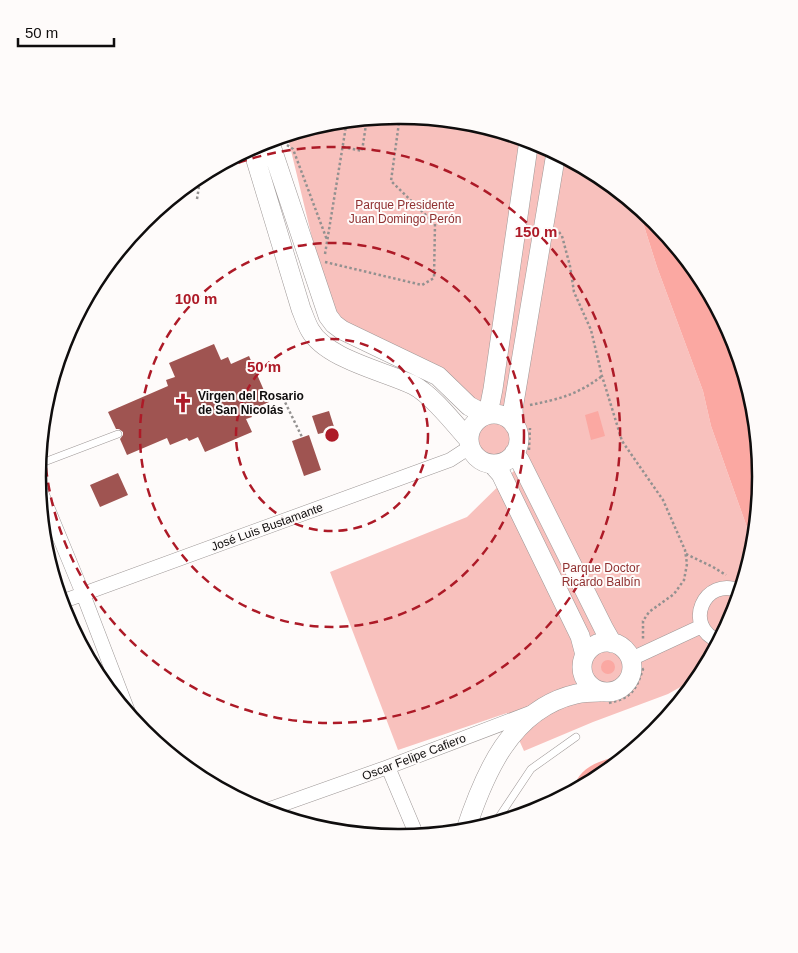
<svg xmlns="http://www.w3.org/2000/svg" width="798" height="953" font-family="Arial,sans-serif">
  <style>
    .green { fill: #f8c1bd }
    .water { fill: #fba8a2 }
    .building { fill: #9f5451 }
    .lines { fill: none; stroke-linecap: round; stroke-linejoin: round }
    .lane-casing { stroke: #9e9897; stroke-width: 8 }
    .street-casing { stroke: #9e9897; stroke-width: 15 }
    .secondary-casing { stroke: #9e9897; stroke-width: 20 }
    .path { stroke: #939190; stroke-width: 2.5; stroke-dasharray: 2.5 2.5; stroke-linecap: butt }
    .lane { stroke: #fff; stroke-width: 7 }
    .street { stroke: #fff; stroke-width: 14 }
    .secondary { stroke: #fff; stroke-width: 19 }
    .ring { fill: none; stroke: #ad1a27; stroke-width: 2.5; stroke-dasharray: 9 6 }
    .labels { text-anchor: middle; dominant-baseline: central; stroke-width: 4; stroke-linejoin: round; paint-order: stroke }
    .park-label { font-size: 12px; fill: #903131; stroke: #fefbfa }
    .poi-label { font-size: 12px; font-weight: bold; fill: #0f0d0d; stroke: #fefbfa; text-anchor: start }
    .street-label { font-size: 12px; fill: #0f0d0d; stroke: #fefbfa }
    .rim { fill: none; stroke: #0f0d0d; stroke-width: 2.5 }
    .centre { fill: #ad1a27; stroke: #fefbfa; stroke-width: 2.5 }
    .ring-label { font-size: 15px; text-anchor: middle; font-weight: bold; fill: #ad1a27; stroke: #fefbfa; stroke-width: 4; stroke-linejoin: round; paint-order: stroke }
  </style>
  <rect width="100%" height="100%" fill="#fefbfa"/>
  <path class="green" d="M 399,115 L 470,122 L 538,143 L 600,176 L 638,207 L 657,267 L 703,391 L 711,426 L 754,547 L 733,615 L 700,676 L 668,694 L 593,722 L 524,751 L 507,713 L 398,750 L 330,572 L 467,517 L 527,458 L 513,443 C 508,455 497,461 485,454 C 469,442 476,427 492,420 L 344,324 L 328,304 L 287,134 L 329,122 Z"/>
  <path class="water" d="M 638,207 L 655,221 L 700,276 L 733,338 L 754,406 L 760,477 L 754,547 L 711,426 L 703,391 L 657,267 Z
    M 598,411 L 605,436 L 591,440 L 585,415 Z
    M601 667a7 7 0 1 1 14 0a7 7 0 1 1-14 0Z
    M 628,754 L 600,777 L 573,791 C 578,764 606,759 628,754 Z"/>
  <path class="building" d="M 214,344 L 221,360 L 228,357 L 231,364 L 249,356 L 269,402 L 249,411 L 252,417 L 246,419 L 252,432 L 205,452 L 198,437 L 189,441 L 187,438 L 170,445 L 167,438 L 127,455 L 120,439 L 123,435 L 123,432 L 119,429 L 116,429 L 108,412 L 168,386 L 166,380 L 175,377 L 169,363 Z
    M 329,411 L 335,430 L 318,434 L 312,416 Z
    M 309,435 L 321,470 L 304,476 L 292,441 Z
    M 118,473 L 128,495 L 100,507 L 90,485 Z"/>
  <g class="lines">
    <defs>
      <path id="lane" d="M 39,464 L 118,434
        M 469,820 L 490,825
        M 495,823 L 531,769 L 576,737"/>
      <path id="street" d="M 38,485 L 83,594 L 129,714
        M 61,602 L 450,460 L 470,447
        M 719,641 C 682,627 704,575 740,591
        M 631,659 L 702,626
        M 388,767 L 417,836
        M 264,811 L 388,767 L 530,713"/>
      <path id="secondary" d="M 269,140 L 328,316 L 334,324 L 342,330 L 438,376 L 469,406 L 486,415
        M 252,147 L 301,309 C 304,316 306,323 310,330 C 326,359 384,371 413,385 C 431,394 454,423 468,439
        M469 439a25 25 0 1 1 50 0a25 25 0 1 1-50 0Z
        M 488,414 L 493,389 L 529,140
        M 514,425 L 513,409 L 556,153
        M 514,453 L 520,461 L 604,629 L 612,643
        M 492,464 L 501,474 L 580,636 L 585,655
        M582 667a25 25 0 1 1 50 0a25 25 0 1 1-50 0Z
        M 465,832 C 484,774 511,709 576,694 C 584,692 592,692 599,692"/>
    </defs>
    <use href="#lane" class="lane-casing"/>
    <use href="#street" class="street-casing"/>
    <use href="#secondary" class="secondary-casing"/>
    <path class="path" d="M 287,145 L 293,149 L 327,240
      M 343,147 L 362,151 L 367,118
      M 197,199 L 201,174
      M 559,232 L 562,236 L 570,266 L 574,292 L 591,330 L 602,376 L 622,441 L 663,500 L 685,550 L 687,564 L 684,580 L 674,594 L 649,612 L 643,621 L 643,640
      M 325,254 L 347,120
      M 325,262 L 422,285 L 434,278 L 435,224 L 391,181 L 400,115
      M 283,398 L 302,437
      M 530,405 C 559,399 577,395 602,376
      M 529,450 L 530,428
      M 686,554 L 713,567 L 726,575
      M 609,703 C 632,698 636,690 643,669 L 645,668"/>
    <use href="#lane" class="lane"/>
    <use href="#street" class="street"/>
    <use href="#secondary" class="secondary"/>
  </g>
  <g class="ring">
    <circle cx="332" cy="435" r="96"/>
    <circle cx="332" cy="435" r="192"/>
    <path d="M184 188A288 288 0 1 1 46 402"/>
  </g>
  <defs>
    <symbol id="church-bare" viewBox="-9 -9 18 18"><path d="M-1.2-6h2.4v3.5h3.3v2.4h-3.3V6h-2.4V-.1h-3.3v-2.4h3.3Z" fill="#ad1a27" stroke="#fefbfa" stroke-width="2.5" paint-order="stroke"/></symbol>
  </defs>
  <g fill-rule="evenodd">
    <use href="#church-bare" x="169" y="389" width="28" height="28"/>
  </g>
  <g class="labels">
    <g class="park-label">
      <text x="405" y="205">Parque Presidente<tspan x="405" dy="14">Juan Domingo Perón</tspan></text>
      <text x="601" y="568">Parque Doctor<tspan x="601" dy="14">Ricardo Balbín</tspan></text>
    </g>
    <g class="poi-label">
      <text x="198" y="396">Virgen del Rosario<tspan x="198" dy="14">de San Nicolás</tspan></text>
    </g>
    <g class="street-label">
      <text transform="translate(267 527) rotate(-20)">José Luis Bustamante</text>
      <text transform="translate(414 757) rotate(-21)">Oscar Felipe Cafiero</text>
    </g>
  </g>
  <path d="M0 0H798V953H0ZM398 124H400A352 352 0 0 1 752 476V477A352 352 0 0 1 400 829H398A352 352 0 0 1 46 477V476A352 352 0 0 1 398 124Z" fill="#fefbfa" fill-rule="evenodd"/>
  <path class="rim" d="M398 124H400A352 352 0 0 1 752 476V477A352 352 0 0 1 400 829H398A352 352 0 0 1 46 477V476A352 352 0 0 1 398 124Z"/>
  <circle cx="332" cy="435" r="8" class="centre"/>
  <g class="ring-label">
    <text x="536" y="237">150 m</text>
    <text x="196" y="304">100 m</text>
    <text x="264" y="372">50 m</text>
  </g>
  <path d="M18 38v8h96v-8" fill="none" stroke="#0f0d0d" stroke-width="2.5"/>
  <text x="25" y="38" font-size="15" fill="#0f0d0d" stroke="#fefbfa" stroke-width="4" paint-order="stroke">50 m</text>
</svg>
